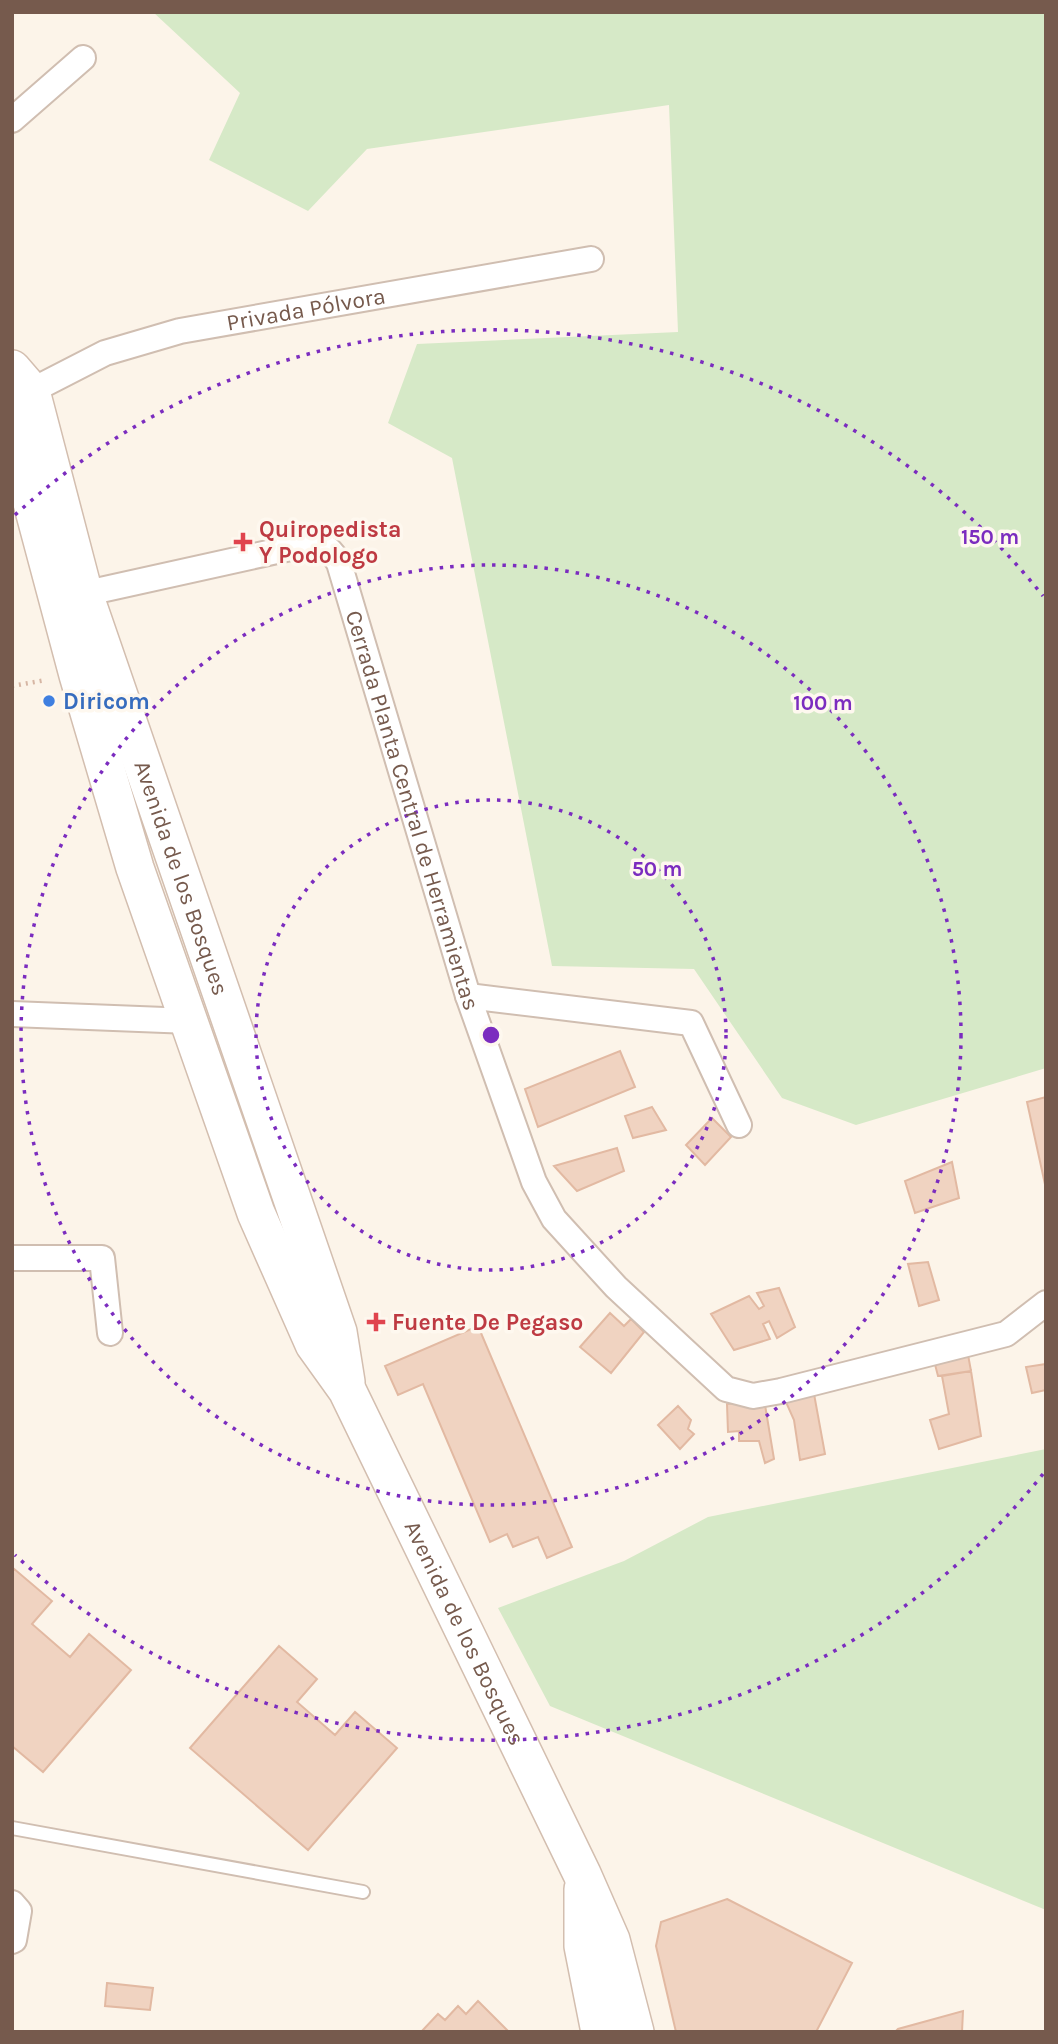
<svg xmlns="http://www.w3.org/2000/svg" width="1058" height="2044" font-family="Karla,sans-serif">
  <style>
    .green { fill: #d6e9c7 }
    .building { fill: #f0d3c1; stroke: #e2b9a2; stroke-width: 2 }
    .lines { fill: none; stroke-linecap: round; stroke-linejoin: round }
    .lane-casing { stroke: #d0beb1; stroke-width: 16 }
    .street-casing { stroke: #d0beb1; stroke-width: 28 }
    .secondary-casing { stroke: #d3beaf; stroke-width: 40 }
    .path { stroke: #d6b6a4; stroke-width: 4.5; stroke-dasharray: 2 5; stroke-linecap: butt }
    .lane { stroke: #fff; stroke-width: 12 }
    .street { stroke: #fff; stroke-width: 24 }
    .secondary { stroke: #fff; stroke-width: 37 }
    .ring { fill: none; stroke: #7b2cbf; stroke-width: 3.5; stroke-dasharray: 3.5 7 }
    .health-dot { fill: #e0444e; stroke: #fef8ef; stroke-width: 2.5 }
    .shop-dot { fill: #3f7fe0; stroke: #fef8ef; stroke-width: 2.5 }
    .labels { text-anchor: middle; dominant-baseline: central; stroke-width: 7; stroke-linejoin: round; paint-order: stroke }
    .street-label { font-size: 23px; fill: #765a4d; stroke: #fef8ef }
    .health-label { font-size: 23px; font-weight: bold; fill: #be3a42; stroke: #fef8ef; text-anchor: start }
    .shop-label { font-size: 23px; font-weight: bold; fill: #366cbe; stroke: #fef8ef; text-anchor: start }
    .centre { fill: #7b2cbf; stroke: #fef8ef; stroke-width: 3.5 }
    .ring-label { font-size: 21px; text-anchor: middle; font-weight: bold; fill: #7b2cbf; stroke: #fef8ef; stroke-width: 7; stroke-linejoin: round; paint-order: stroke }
  </style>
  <rect width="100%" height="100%" fill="#fcf4e9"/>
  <path class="green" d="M 153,12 L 1046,12 L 1046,1068 L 856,1125 L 782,1098 L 694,969 L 552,966 L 452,458 L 388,423 L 417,344 L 678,332 L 669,105 L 367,149 L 308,211 L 209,160 L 240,93 Z
    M 1046,1449 L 1046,1910 L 550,1706 L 498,1608 L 624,1561 L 708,1517 Z"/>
  <path class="building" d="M 620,1051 L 635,1087 L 538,1127 L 525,1089 Z
    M 1046,1097 L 1046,1189 L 1027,1102 Z
    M 652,1107 L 666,1130 L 633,1138 L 625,1116 Z
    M 712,1118 L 731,1137 L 705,1165 L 686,1145 Z
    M 617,1148 L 624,1171 L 577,1191 L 554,1166 Z
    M 952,1162 L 959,1198 L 915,1213 L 905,1181 Z
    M 928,1262 L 939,1300 L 919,1306 L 908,1264 Z
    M 779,1288 L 795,1327 L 777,1338 L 769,1321 L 763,1324 L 770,1339 L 734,1350 L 711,1314 L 749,1296 L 759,1309 L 764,1306 L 757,1293 Z
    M 610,1313 L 624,1326 L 631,1319 L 644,1332 L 611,1373 L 580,1347 Z
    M 478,1326 L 572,1547 L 547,1558 L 538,1537 L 513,1547 L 507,1534 L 490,1542 L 423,1384 L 398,1395 L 385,1366 Z
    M 966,1344 L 971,1371 L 938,1376 L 932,1353 Z
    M 1046,1364 L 1046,1390 L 1032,1393 L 1026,1367 Z
    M 971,1371 L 981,1436 L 939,1449 L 930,1420 L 949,1414 L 942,1376 Z
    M 812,1383 L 825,1454 L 800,1460 L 794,1420 L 781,1391 Z
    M 764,1399 L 774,1459 L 765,1463 L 759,1441 L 739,1441 L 739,1431 L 728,1432 L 727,1404 Z
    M 678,1406 L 691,1420 L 688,1429 L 694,1434 L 680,1449 L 658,1425 Z
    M 13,1568 L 52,1601 L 32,1624 L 70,1657 L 89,1634 L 131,1670 L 43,1772 L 12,1746 Z
    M 279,1646 L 317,1679 L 297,1702 L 335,1735 L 355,1712 L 397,1748 L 308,1850 L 190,1748 Z
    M 727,1899 L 852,1963 L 816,2032 L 676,2032 L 656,1946 L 661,1922 Z
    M 107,1983 L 153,1988 L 150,2010 L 105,2006 Z
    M 478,2001 L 509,2032 L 421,2032 L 438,2014 L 445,2020 L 458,2006 L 466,2014 Z
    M 963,2011 L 962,2032 L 895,2032 L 898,2029 Z"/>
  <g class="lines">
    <defs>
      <path id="lane" d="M 12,1828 L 363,1892"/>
      <g id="street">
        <path d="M 12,120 L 83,58"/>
        <path id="s1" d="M 21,402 L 31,391 L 105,353 L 180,331 L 591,259"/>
        <path id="s2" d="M 69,597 L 313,543 C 327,545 332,552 339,563 L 468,996 L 534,1182 L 554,1219 L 616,1287 L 726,1389 L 753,1396 L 781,1391 L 1006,1334 L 1046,1303"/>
        <path d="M 468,996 L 691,1023 L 739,1125"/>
        <path d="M 12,1014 L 190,1021"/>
        <path d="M 12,1258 L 102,1258 L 110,1333"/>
        <path d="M 12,1903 L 19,1911 L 14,1940 L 12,1941"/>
      </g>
      <g id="secondary">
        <path id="s3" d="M 12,369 L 31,391 L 84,594 L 338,1332 L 346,1382"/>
        <path id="s4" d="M 12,414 L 27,484 L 78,675 L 135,868 L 256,1213 L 314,1344 L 347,1390 L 582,1874 L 611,1940 L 635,2032"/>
        <path d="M 583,1889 L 583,1946 L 600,2032"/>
      </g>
    </defs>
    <use href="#lane" class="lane-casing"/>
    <use href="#street" class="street-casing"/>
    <use href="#secondary" class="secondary-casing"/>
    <path class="path" d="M 12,686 L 46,680"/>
    <use href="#lane" class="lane"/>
    <use href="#street" class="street"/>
    <use href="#secondary" class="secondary"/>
  </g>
  <g class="ring">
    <circle cx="491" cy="1035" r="235"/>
    <circle cx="491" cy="1035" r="470"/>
    <path d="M1043 1474A705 705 0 0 1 15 1555M15 515A705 705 0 0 1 1043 596"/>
  </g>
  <g class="health-dot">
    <path d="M239.5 531.5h7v7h7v7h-7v7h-7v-7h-7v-7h7z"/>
    <path d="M372.5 1311.5h7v7h7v7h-7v7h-7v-7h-7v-7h7z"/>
  </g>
  <circle class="shop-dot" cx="49" cy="701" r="7"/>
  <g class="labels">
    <g class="street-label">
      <text stroke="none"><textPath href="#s1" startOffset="304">Privada Pólvora</textPath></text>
      <text stroke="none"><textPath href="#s2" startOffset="542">Cerrada Planta Central de Herramientas</textPath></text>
      <text stroke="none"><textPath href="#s3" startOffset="539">Avenida de los Bosques</textPath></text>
      <text stroke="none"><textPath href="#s4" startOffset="1306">Avenida de los Bosques</textPath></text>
    </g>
    <g class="health-label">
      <text x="259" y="529">Quiropedista<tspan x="259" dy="26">Y Podologo</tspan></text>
      <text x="392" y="1322">Fuente De Pegaso</text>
    </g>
    <g class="shop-label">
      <text x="63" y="701">Diricom</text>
    </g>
  </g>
  <circle cx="491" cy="1035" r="10" class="centre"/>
  <g class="ring-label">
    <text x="990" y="544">150 m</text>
    <text x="823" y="710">100 m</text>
    <text x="657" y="876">50 m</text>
  </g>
  <rect width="1058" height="2044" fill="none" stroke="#765a4d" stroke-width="28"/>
</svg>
